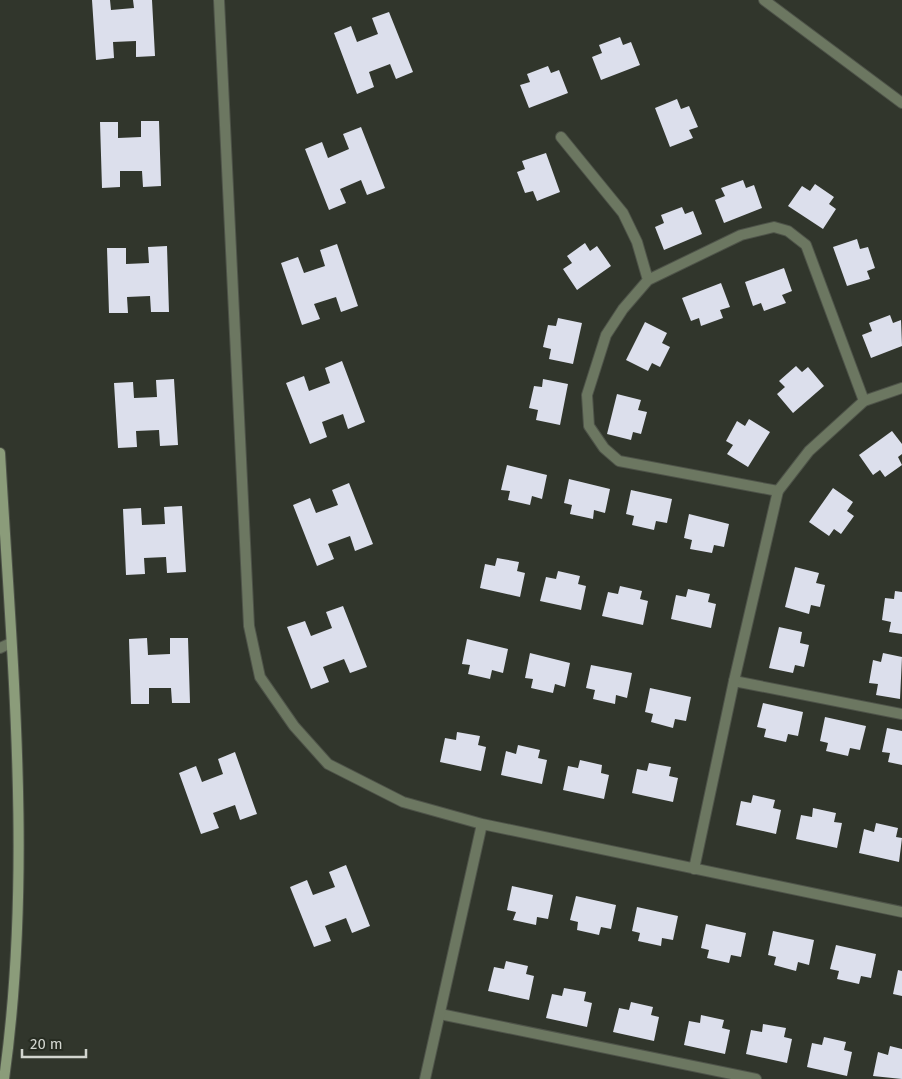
<svg xmlns="http://www.w3.org/2000/svg" width="902" height="1079" font-family="'Fira Sans',sans-serif">
  <style>
    .building { fill: #dcdfec }
    .lines { fill: none; stroke-linecap: round; stroke-linejoin: round }
    .service-casing { stroke: #4e5349; stroke-width: 12 }
    .minor-casing { stroke: #4e5349; stroke-width: 12 }
    .secondary-casing { stroke: #4e5349; stroke-width: 12 }
    .service { stroke: #6c7761; stroke-width: 10 }
    .minor { stroke: #6c7761; stroke-width: 10 }
    .secondary { stroke: #8b9c7a; stroke-width: 10 }
  </style>
  <rect width="100%" height="100%" fill="#31362c"/>
  <path class="building" d="M 92,0 L 110,0 L 111,10 L 134,8 L 133,0 L 152,0 L 155,56 L 136,57 L 136,41 L 113,42 L 114,58 L 96,60 Z
    M 389,12 L 413,72 L 396,79 L 390,64 L 369,72 L 374,87 L 357,94 L 334,33 L 351,26 L 357,42 L 378,34 L 372,18 Z
    M 620,37 L 623,45 L 631,42 L 640,65 L 601,80 L 592,57 L 602,53 L 599,45 Z
    M 548,66 L 551,73 L 559,70 L 568,93 L 529,108 L 520,85 L 530,82 L 527,74 Z
    M 677,99 L 681,109 L 689,106 L 698,127 L 689,130 L 693,138 L 670,147 L 655,108 Z
    M 141,121 L 159,121 L 161,186 L 143,187 L 142,171 L 120,171 L 120,187 L 102,188 L 100,122 L 118,122 L 118,138 L 141,137 Z
    M 361,127 L 385,188 L 367,195 L 361,180 L 340,189 L 346,203 L 329,210 L 305,149 L 322,142 L 328,158 L 349,149 L 343,134 Z
    M 546,153 L 560,192 L 537,201 L 533,191 L 525,193 L 517,172 L 525,169 L 522,161 Z
    M 743,180 L 746,188 L 754,185 L 762,208 L 724,223 L 715,200 L 725,196 L 721,188 Z
    M 815,184 L 834,197 L 829,204 L 836,209 L 823,229 L 788,206 L 802,186 L 810,191 Z
    M 682,207 L 685,214 L 693,211 L 702,234 L 664,250 L 655,227 L 664,223 L 661,215 Z
    M 857,239 L 860,249 L 868,247 L 875,268 L 867,271 L 870,279 L 847,286 L 833,247 Z
    M 585,243 L 590,251 L 597,246 L 611,266 L 577,290 L 563,269 L 572,263 L 567,256 Z
    M 337,244 L 358,306 L 341,312 L 336,297 L 314,304 L 320,319 L 302,325 L 281,263 L 298,257 L 304,273 L 325,266 L 320,250 Z
    M 167,246 L 169,312 L 151,312 L 150,296 L 127,297 L 128,313 L 109,313 L 107,248 L 126,248 L 126,264 L 149,263 L 148,247 Z
    M 784,268 L 792,291 L 782,295 L 786,303 L 764,311 L 761,303 L 753,306 L 745,282 Z
    M 721,283 L 730,307 L 720,310 L 723,318 L 701,326 L 699,318 L 691,321 L 682,298 Z
    M 890,315 L 893,323 L 901,320 L 902,346 L 871,358 L 862,335 L 872,331 L 869,323 Z
    M 558,318 L 582,323 L 573,364 L 549,359 L 551,349 L 543,347 L 548,325 L 556,326 Z
    M 645,322 L 667,333 L 662,343 L 670,347 L 660,367 L 652,363 L 648,371 L 626,360 Z
    M 342,361 L 365,422 L 348,429 L 343,414 L 322,422 L 327,437 L 310,444 L 286,383 L 304,376 L 309,391 L 330,383 L 325,368 Z
    M 796,366 L 802,372 L 808,367 L 824,386 L 793,413 L 777,394 L 785,387 L 779,381 Z
    M 174,379 L 178,445 L 160,446 L 159,430 L 136,431 L 137,447 L 118,448 L 114,383 L 133,382 L 134,398 L 157,397 L 156,380 Z
    M 543,379 L 568,384 L 560,425 L 536,420 L 538,410 L 529,408 L 534,386 L 542,387 Z
    M 617,394 L 641,400 L 638,410 L 647,412 L 641,434 L 633,432 L 631,440 L 607,434 Z
    M 749,419 L 770,432 L 748,467 L 727,454 L 733,445 L 726,441 L 737,421 L 745,426 Z
    M 892,431 L 902,444 L 902,454 L 898,457 L 902,465 L 885,477 L 880,470 L 873,475 L 859,455 Z
    M 507,465 L 547,475 L 542,499 L 532,496 L 530,505 L 508,500 L 510,491 L 501,490 Z
    M 569,479 L 610,489 L 605,513 L 594,510 L 593,519 L 570,514 L 572,505 L 564,503 Z
    M 349,483 L 373,544 L 355,551 L 350,536 L 328,544 L 334,559 L 317,566 L 293,505 L 310,498 L 316,513 L 338,505 L 332,490 Z
    M 833,488 L 853,502 L 847,511 L 854,516 L 841,534 L 834,529 L 829,536 L 809,522 Z
    M 631,490 L 672,499 L 667,523 L 656,521 L 654,530 L 632,525 L 634,516 L 626,514 Z
    M 182,506 L 186,572 L 167,573 L 166,557 L 144,558 L 145,574 L 126,575 L 123,509 L 141,508 L 142,525 L 165,524 L 164,507 Z
    M 689,514 L 729,524 L 724,547 L 714,545 L 712,553 L 690,549 L 692,540 L 684,538 Z
    M 497,558 L 519,562 L 517,571 L 525,573 L 520,597 L 480,588 L 485,564 L 495,566 Z
    M 795,567 L 819,573 L 816,583 L 825,585 L 820,607 L 811,605 L 809,614 L 785,607 Z
    M 558,571 L 580,576 L 578,584 L 586,586 L 581,610 L 540,601 L 546,577 L 556,579 Z
    M 620,586 L 642,591 L 640,599 L 648,601 L 643,625 L 602,616 L 608,592 L 618,594 Z
    M 688,589 L 710,594 L 708,602 L 716,604 L 711,628 L 671,619 L 676,595 L 686,597 Z
    M 895,591 L 902,592 L 902,634 L 889,632 L 891,622 L 882,620 L 885,598 L 894,599 Z
    M 343,606 L 367,667 L 350,673 L 344,659 L 323,667 L 329,682 L 311,689 L 287,627 L 305,621 L 311,636 L 332,628 L 326,612 Z
    M 779,627 L 802,632 L 800,643 L 809,645 L 804,667 L 795,665 L 793,673 L 769,668 Z
    M 147,638 L 148,655 L 170,654 L 170,638 L 188,638 L 190,703 L 172,703 L 171,688 L 149,688 L 149,704 L 131,704 L 129,639 Z
    M 467,639 L 508,649 L 503,673 L 492,670 L 490,679 L 468,674 L 470,665 L 462,664 Z
    M 530,653 L 570,663 L 565,687 L 555,684 L 553,693 L 531,688 L 533,679 L 525,678 Z
    M 883,653 L 902,657 L 900,699 L 876,695 L 878,684 L 869,683 L 873,660 L 881,662 Z
    M 591,665 L 632,673 L 627,698 L 616,695 L 615,704 L 593,699 L 595,690 L 586,688 Z
    M 650,688 L 691,697 L 686,721 L 675,719 L 673,728 L 651,722 L 653,714 L 645,712 Z
    M 763,703 L 803,712 L 798,736 L 788,734 L 786,742 L 764,737 L 766,729 L 757,727 Z
    M 825,717 L 866,726 L 860,750 L 850,748 L 848,756 L 826,751 L 828,743 L 820,741 Z
    M 887,728 L 902,731 L 902,765 L 888,762 L 890,753 L 882,752 Z
    M 457,732 L 480,736 L 478,745 L 486,747 L 481,771 L 440,762 L 445,738 L 456,740 Z
    M 518,745 L 540,750 L 538,758 L 547,760 L 542,784 L 501,775 L 506,751 L 516,754 Z
    M 235,752 L 257,814 L 240,820 L 235,805 L 213,813 L 219,828 L 201,834 L 179,773 L 196,766 L 202,782 L 223,774 L 218,759 Z
    M 580,760 L 602,765 L 601,773 L 609,775 L 604,799 L 563,790 L 568,766 L 578,768 Z
    M 649,763 L 671,767 L 669,776 L 678,778 L 673,802 L 632,793 L 637,769 L 647,771 Z
    M 753,795 L 775,800 L 773,808 L 781,810 L 776,834 L 736,825 L 741,801 L 751,803 Z
    M 813,808 L 836,813 L 834,822 L 842,823 L 837,848 L 796,839 L 801,815 L 812,817 Z
    M 876,823 L 898,828 L 896,837 L 902,838 L 899,862 L 859,853 L 864,829 L 874,832 Z
    M 346,865 L 370,926 L 352,933 L 346,918 L 325,926 L 331,941 L 314,947 L 290,887 L 307,880 L 313,895 L 335,887 L 329,872 Z
    M 512,886 L 553,895 L 548,919 L 537,917 L 536,925 L 513,920 L 516,912 L 507,910 Z
    M 576,896 L 616,905 L 611,929 L 601,927 L 599,935 L 577,930 L 578,922 L 570,920 Z
    M 637,907 L 678,916 L 673,940 L 662,938 L 661,946 L 638,941 L 640,933 L 632,931 Z
    M 706,924 L 746,933 L 741,957 L 731,955 L 729,963 L 707,958 L 709,950 L 701,948 Z
    M 773,931 L 814,940 L 809,965 L 798,962 L 796,971 L 774,965 L 776,957 L 768,955 Z
    M 836,945 L 876,954 L 871,978 L 861,976 L 859,984 L 837,979 L 839,971 L 830,969 Z
    M 506,961 L 528,966 L 526,974 L 534,976 L 529,1000 L 488,991 L 494,967 L 504,969 Z
    M 898,970 L 902,971 L 902,996 L 893,994 Z
    M 564,988 L 586,992 L 584,1001 L 592,1003 L 587,1027 L 546,1018 L 552,994 L 562,996 Z
    M 631,1002 L 653,1007 L 651,1015 L 659,1017 L 654,1041 L 613,1032 L 619,1008 L 629,1010 Z
    M 701,1015 L 724,1020 L 722,1028 L 730,1030 L 725,1054 L 684,1045 L 689,1021 L 700,1023 Z
    M 763,1024 L 786,1028 L 784,1037 L 792,1039 L 787,1063 L 746,1054 L 751,1030 L 762,1032 Z
    M 824,1037 L 846,1042 L 844,1050 L 852,1052 L 847,1076 L 807,1067 L 812,1043 L 822,1045 Z
    M 890,1046 L 902,1049 L 902,1079 L 873,1076 L 878,1052 L 888,1055 Z"/>
  <g class="lines">
    <defs>
      <path id="service" d="M 561,137 L 623,213 L 637,242 L 648,280
        M 778,491 L 619,461 L 604,448 L 589,426 L 587,395 L 606,335 L 623,309 L 648,280 L 741,235 L 774,227 L 788,231 L 806,245 L 864,401
        M 0,648 L 11,643
        M 734,681 L 902,714
        M 440,1014 L 756,1079"/>
      <path id="minor" d="M 219,0 L 249,626 L 260,677 L 294,726 L 328,764 L 403,802 L 482,824 L 902,912
        M 764,0 L 902,103
        M 694,869 L 734,681 L 778,491 L 809,451 L 864,401 L 902,388
        M 425,1079 L 482,824"/>
      <path id="secondary" d="M 0,453 C 12,660 33,873 4,1079"/>
    </defs>
    <use href="#service" class="service-casing"/>
    <use href="#minor" class="minor-casing"/>
    <use href="#secondary" class="secondary-casing"/>
    <use href="#service" class="service"/>
    <use href="#minor" class="minor"/>
    <use href="#secondary" class="secondary"/>
  </g>
  <path d="M22 1049v8h64v-8" fill="none" stroke="#d2d5cf" stroke-width="2.5"/>
  <text x="30" y="1049" font-size="15" fill="#d2d5cf" stroke="#272c22" stroke-width="4" paint-order="stroke">20 m</text>
</svg>
